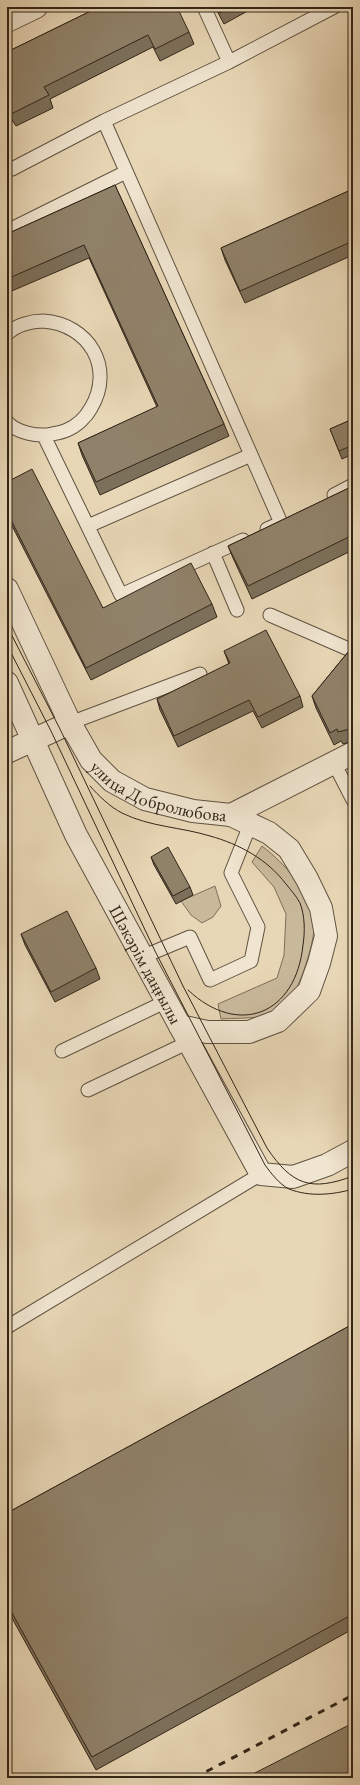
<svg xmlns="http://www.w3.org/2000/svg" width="360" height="1785" font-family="'EB Garamond',serif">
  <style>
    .green { fill: #c9b99b; stroke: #7d6f5a }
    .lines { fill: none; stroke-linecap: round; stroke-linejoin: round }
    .service-casing { stroke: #5f5240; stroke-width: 15 }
    .minor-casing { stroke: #5f5240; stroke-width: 24 }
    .tertiary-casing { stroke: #5f5240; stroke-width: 24 }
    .service { stroke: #f0e5d0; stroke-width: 13 }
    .minor { stroke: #f0e5d0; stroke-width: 22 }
    .tertiary { stroke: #f0e5d0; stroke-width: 22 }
    .tram { stroke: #312518; stroke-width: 1 }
    .rail { stroke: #312518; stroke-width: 3; stroke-dasharray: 7 7; stroke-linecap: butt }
    .wall { fill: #7c705b; stroke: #312518 }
    .building { fill: #90826a; stroke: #312518 }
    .labels { text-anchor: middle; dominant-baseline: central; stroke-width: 3; stroke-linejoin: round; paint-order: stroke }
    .street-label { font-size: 18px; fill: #312518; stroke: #f0e5d0 }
  </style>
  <rect width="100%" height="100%" fill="#e8d7b6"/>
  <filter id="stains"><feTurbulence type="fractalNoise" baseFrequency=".005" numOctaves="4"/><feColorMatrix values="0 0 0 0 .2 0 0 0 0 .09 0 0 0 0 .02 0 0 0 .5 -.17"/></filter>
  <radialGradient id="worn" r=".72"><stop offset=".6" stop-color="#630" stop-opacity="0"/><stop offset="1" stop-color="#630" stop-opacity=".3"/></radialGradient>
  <path class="green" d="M 262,846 C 285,864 309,890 314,919 C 317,936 301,984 291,998 C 287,1004 273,1012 266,1015 C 256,1019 233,1018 221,1019 L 218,1004 L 277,978 L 284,955 L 286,914 L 274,887 L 252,862 Z
    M 215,886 L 221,906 L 213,917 L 202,923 L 191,915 L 181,901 Z"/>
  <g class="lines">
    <defs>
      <path id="service" d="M 204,7 L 229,62 L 104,121 L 281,523 L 267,529
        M 229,62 L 334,7
        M 12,169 L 104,121
        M 7,231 L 126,172
        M 7,334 C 16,325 31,321 43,321 C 89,324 115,368 91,408 C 86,417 77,426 67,430 C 63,432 57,433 52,434 C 38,437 17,433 7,422
        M 44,436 L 121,595 L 243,540
        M 334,495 L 353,485
        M 88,526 L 251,455
        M 213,553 L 237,610
        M 270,615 L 353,651
        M 70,723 L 200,674
        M 334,763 L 353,800
        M 142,957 L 190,937 L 210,980 L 251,961 L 258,927 L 231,873 L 250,825
        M 62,1051 L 167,1001
        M 88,1090 L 189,1042
        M 7,1327 L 261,1174"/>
      <g id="minor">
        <path id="s1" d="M 7,589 L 70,723 L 91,760 L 112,781 L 145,799 L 193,811 L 231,815 L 353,753"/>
        <path id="s2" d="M 7,683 L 76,835 L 180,1026 L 207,1032 L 249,1032 L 278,1021 L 309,991 L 319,963 L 326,936 L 321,908 L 307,879 L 289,849 L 269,833 L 231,815"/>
        <path d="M 7,752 L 70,723"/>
        <path d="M 180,1026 L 261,1174 L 293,1177 L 327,1165 L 353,1151"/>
      </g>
      <path id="tertiary" d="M 7,21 L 36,7"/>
    </defs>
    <use href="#service" class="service-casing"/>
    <use href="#minor" class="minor-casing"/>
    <use href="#tertiary" class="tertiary-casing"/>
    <use href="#service" class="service"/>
    <use href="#minor" class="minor"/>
    <use href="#tertiary" class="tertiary"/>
    <path class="tram" d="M 7,626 L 59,727 L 183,986 L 267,1148 C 292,1185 311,1192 353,1176
      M 7,645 L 51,731 L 155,951 L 265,1165 C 271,1173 279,1184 289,1189 C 309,1197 333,1195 353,1189
      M 90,786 C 99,796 110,807 122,813 C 150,827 181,827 210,836 C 239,844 267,859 286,884 C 290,889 297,897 300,903 C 305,916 305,932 303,945 C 296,1014 239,1038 188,990"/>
    <path class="rail" d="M 194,1778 L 353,1695"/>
  </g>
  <path class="wall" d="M 99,7 L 189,32 L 194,44 L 160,61 L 153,47 L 50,99 L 53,108 L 16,126 L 12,120 L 7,122 L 7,52 Z
    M 215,7 L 255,7 L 224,24 Z
    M 115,185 L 224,424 L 229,436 L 100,495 L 82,455 L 78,443 L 157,407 L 89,258 L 7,293 L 7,234 Z
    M 353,189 L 353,255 L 245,303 L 225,260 L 221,248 Z
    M 353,419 L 353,454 L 342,459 L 330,429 Z
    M 7,482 L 103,608 L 212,604 L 217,617 L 91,680 L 7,516 Z
    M 353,486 L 353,550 L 252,599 L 233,558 L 228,546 Z
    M 353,646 L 353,741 L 343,744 L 341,741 L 334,745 L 316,708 L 312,696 Z
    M 224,651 L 300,696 L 303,707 L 262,728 L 253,711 L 178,747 L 160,710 L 157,699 L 229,664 Z
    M 151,857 L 190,887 L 193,895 L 176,904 L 154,865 Z
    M 21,934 L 96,968 L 100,979 L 55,1002 L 25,945 Z
    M 353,1324 L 353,1629 L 96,1770 L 7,1609 L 7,1513 Z"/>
  <path class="building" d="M 99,7 L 177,7 L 189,32 L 155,49 L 148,35 L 44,87 L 49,95 L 11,114 L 8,107 L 7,107 L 7,52 Z
    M 217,7 L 231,7 L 220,13 Z
    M 115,185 L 224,424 L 96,482 L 78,443 L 158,406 L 84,245 L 7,279 L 7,234 Z
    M 353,189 L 353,241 L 240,291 L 221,248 Z
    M 353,419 L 353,445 L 339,451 L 330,429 Z
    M 32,469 L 103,608 L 191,563 L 212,604 L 86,668 L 7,512 L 7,482 Z
    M 353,486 L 353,535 L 248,586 L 228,546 Z
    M 266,630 L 300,696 L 258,717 L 249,700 L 174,736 L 157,699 L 230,663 L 224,651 Z
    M 353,646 L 353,730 L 350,729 L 338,732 L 337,729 L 330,733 L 312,696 Z
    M 353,752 L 353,764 L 349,755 Z
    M 168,847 L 190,887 L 173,896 L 151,857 Z
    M 67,911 L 96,968 L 51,992 L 21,934 Z
    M 353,1324 L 353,1614 L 92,1757 L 7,1604 L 7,1513 Z
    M 353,1723 L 353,1778 L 245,1778 Z"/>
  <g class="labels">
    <g class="street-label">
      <text stroke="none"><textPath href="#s1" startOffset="268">улица Добролюбова</textPath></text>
      <text stroke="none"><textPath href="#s2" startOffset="314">Шәкәрім даңғылы</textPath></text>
    </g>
  </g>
  <rect width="360" height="1785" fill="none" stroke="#e8d7b6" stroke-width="24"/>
  <rect x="8" y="8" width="344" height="1769" fill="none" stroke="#312518" stroke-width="2"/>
  <rect x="12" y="12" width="336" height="1761" fill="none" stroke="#312518"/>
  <rect width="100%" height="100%" filter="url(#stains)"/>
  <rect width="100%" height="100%" fill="url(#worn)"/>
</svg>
